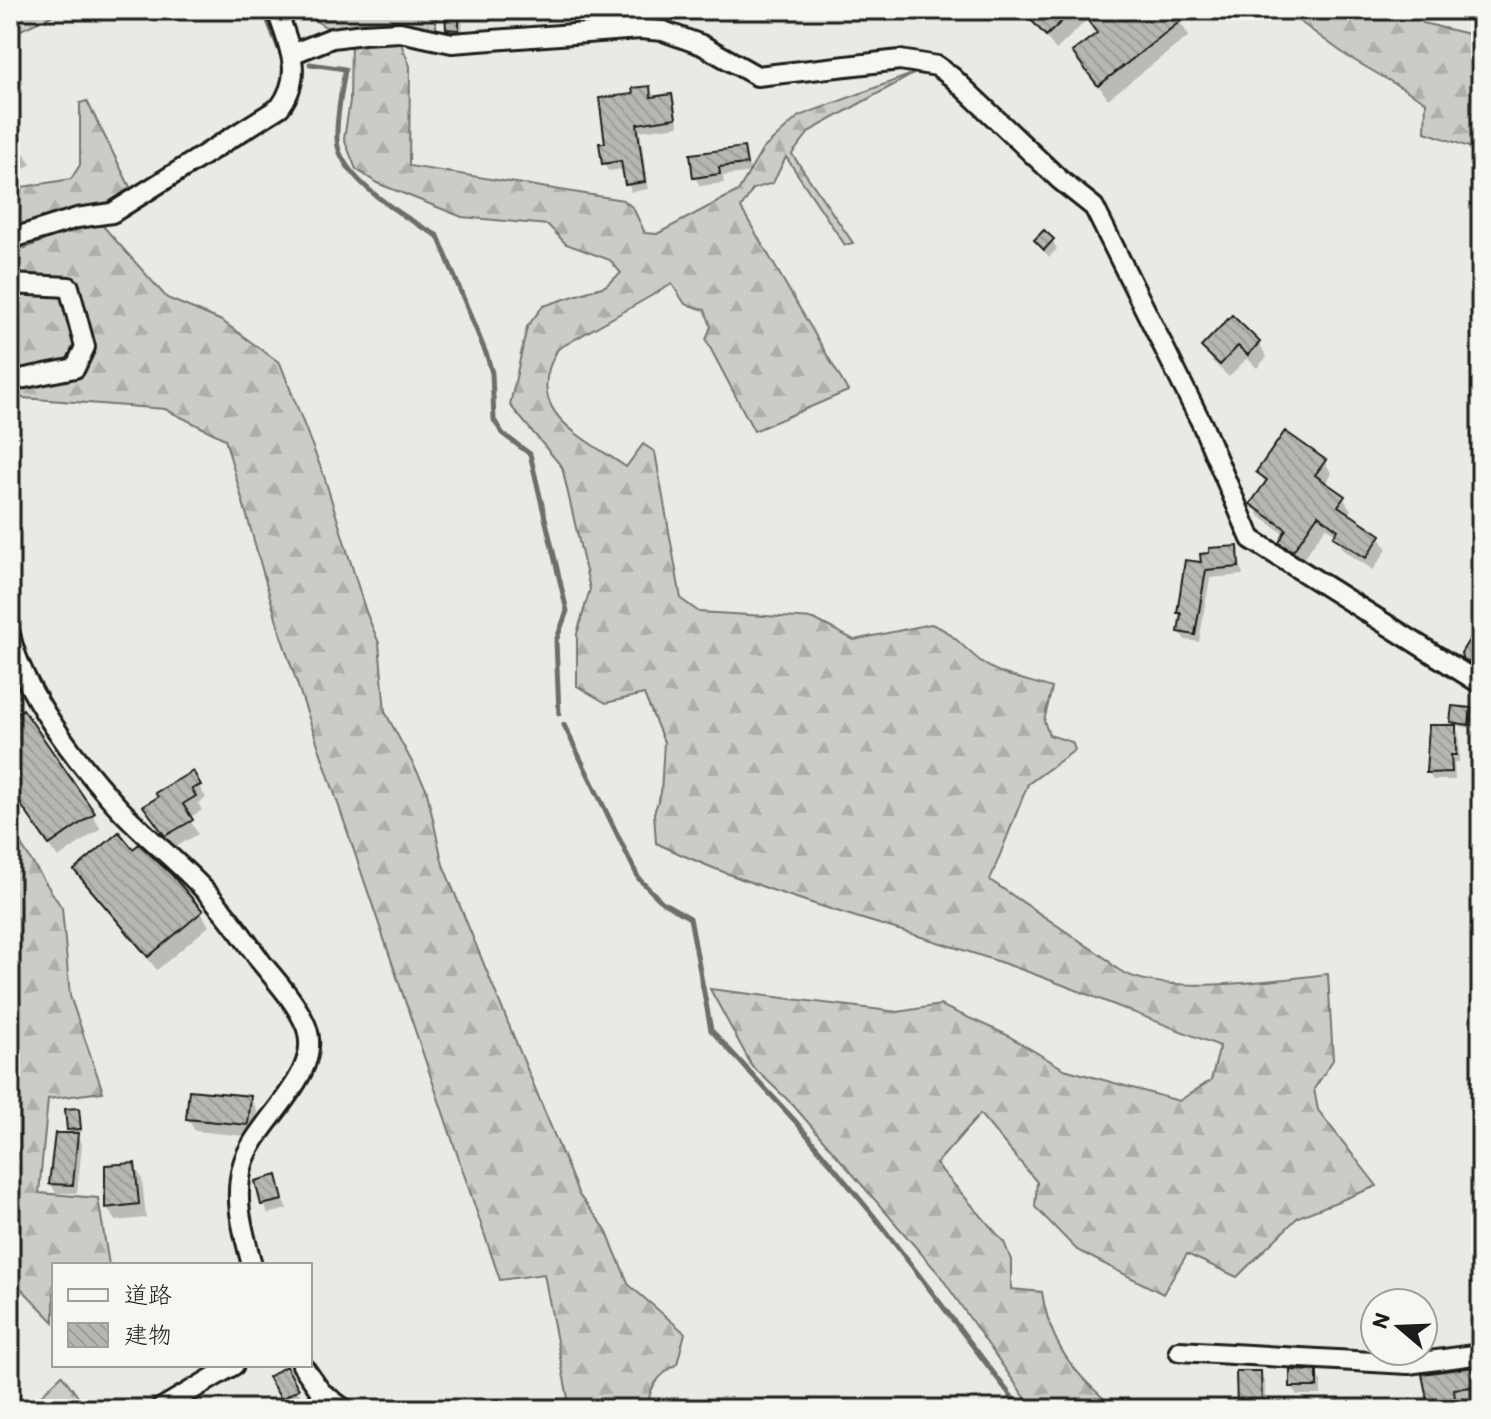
<svg xmlns="http://www.w3.org/2000/svg" width="1491" height="1419" font-family="Itim,'Klee One',sans-serif">
  <style>
    .forest { fill: url(#forest-firs); stroke: #747472; stroke-width: 2 }
    .shadow { fill: #0003 }
    .lines { fill: none; stroke-linecap: round; stroke-linejoin: round }
    .stream { stroke: #6d6d6c; stroke-width: 5 }
    .building { fill: url(#building-back-hatch); stroke: #1c1c1c; stroke-width: 2 }
    .minor-casing { stroke: #1c1c1c; stroke-width: 24 }
    .minor { stroke: #f6f6f2; stroke-width: 18 }
  </style>
  <defs>
    <pattern id="forest-firs" width="22" height="20" patternUnits="userSpaceOnUse" patternTransform="scale(2)"><rect width="22" height="20" fill="#cbcbc7"/><path d="M5 1l3.5 6h-7zM16 11l3.5 6h-7z" fill="#aeaeaa"/></pattern>
    <pattern id="building-back-hatch" width="6" height="6" patternUnits="userSpaceOnUse" patternTransform="scale(2)"><rect width="6" height="6" fill="#b6b6b3"/><path d="M-1 5l2 2M0 0l6 6M5-1l2 2" fill="none" stroke="#9c9c99"/></pattern>
  </defs>
  <rect width="100%" height="100%" fill="#e9e9e5"/>
  <filter id="ink" filterUnits="userSpaceOnUse"><feTurbulence type="fractalNoise" baseFrequency=".0125" numOctaves="2"/><feDisplacementMap in="SourceGraphic" scale="16" xChannelSelector="R" yChannelSelector="G"/><feConvolveMatrix kernelMatrix="1 2 1 2 8 2 1 2 1" color-interpolation-filters="sRGB"/></filter>
  <g filter="url(#ink)">
    <path class="forest" d="M 10,10 L 64,10 L 10,35 Z
      M 304,10 L 436,10 L 436,34 L 395,26 L 326,27 L 304,14 Z
      M 1284,10 L 1410,10 L 1423,23 L 1481,37 L 1481,157 L 1475,149 L 1425,132 L 1426,102 L 1347,56 Z
      M 385,37 L 400,41 L 410,66 L 409,166 L 623,200 L 633,208 L 645,233 L 657,234 L 738,191 L 763,149 L 799,116 L 915,73 L 810,131 L 792,154 L 853,243 L 845,245 L 786,157 L 773,183 L 753,189 L 741,208 L 848,391 L 754,431 L 706,340 L 711,326 L 705,310 L 685,304 L 672,284 L 558,349 C 520,412 582,436 626,467 L 643,444 L 655,452 L 681,599 L 699,612 L 814,619 L 854,640 L 931,624 C 953,631 967,653 986,665 C 1005,677 1031,681 1052,688 L 1044,721 L 1049,735 L 1072,742 L 1075,750 L 1028,784 L 990,880 L 1108,960 C 1138,1002 1281,979 1328,974 L 1333,1060 L 1314,1089 L 1318,1110 L 1377,1186 L 1298,1217 L 1237,1277 L 1187,1254 L 1163,1294 L 1077,1250 L 1035,1207 L 1037,1182 L 980,1114 L 936,1164 L 1004,1242 L 1011,1260 L 1011,1289 L 1042,1292 C 1050,1346 1075,1375 1116,1409 L 1033,1409 L 939,1274 L 793,1105 L 752,1066 L 710,989 L 898,1012 L 940,1005 L 1005,1034 L 1064,1069 L 1179,1101 L 1211,1080 L 1220,1046 C 1153,1021 1087,993 1020,969 C 898,926 773,899 656,843 L 654,813 L 661,793 L 664,742 L 644,694 L 606,703 L 577,686 L 577,634 L 590,589 L 562,467 L 510,405 L 527,327 L 543,306 L 605,286 L 621,273 L 610,260 L 566,244 L 548,225 L 462,217 L 377,183 L 356,169 L 344,139 L 350,101 L 351,41 Z
      M 87,101 L 130,187 L 110,203 L 10,231 L 10,189 L 71,179 L 80,165 L 80,103 Z
      M 78,226 L 103,226 L 167,298 L 222,321 L 280,363 L 324,476 L 366,612 L 379,643 L 385,712 L 426,788 L 443,865 L 579,1195 L 605,1228 L 629,1285 L 685,1333 L 677,1364 C 659,1375 648,1387 648,1409 L 570,1409 L 544,1274 L 500,1280 L 282,639 L 225,439 L 165,409 L 10,397 L 10,249 L 26,248 Z
      M 10,828 L 62,908 L 70,996 L 103,1092 L 48,1099 L 39,1193 L 98,1198 L 109,1265 L 54,1265 L 54,1322 L 10,1277 Z
      M 62,1375 L 87,1409 L 27,1409 Z"/>
    <path class="shadow" d="M 447,10 L 462,12 L 463,38 L 453,38 L 448,29 Z
      M 1042,10 L 1172,10 L 1189,36 L 1108,99 L 1075,53 L 1098,35 L 1087,20 L 1056,50 L 1032,19 Z
      M 649,88 L 654,99 L 671,96 L 679,126 L 640,131 L 648,189 L 631,192 L 624,169 L 608,171 L 604,163 L 607,144 L 635,96 Z
      M 10,131 L 31,164 L 10,178 Z
      M 743,149 L 751,172 L 723,176 L 724,183 L 700,186 L 695,177 Z
      M 1052,240 L 1057,249 L 1049,257 L 1036,241 Z
      M 1259,343 L 1267,357 L 1257,368 L 1247,358 L 1229,377 L 1212,361 L 1204,347 Z
      M 1324,461 L 1332,474 L 1324,484 L 1343,498 L 1351,510 L 1347,515 L 1379,536 L 1387,549 L 1373,570 L 1343,550 L 1337,535 L 1326,527 L 1300,563 L 1289,556 L 1281,543 L 1286,535 L 1260,517 L 1253,504 L 1266,485 L 1259,472 Z
      M 1237,548 L 1243,575 L 1210,578 L 1199,642 L 1185,640 L 1180,632 L 1182,618 L 1179,612 L 1203,565 Z
      M 1481,634 L 1481,671 L 1480,673 L 1464,657 Z
      M 1470,710 L 1470,728 L 1454,725 L 1452,722 Z
      M 23,712 L 101,828 L 58,858 L 10,788 L 10,721 Z
      M 1455,727 L 1459,734 L 1459,762 L 1454,762 L 1455,780 L 1433,780 L 1428,772 Z
      M 192,774 L 206,798 L 198,803 L 202,810 L 189,818 L 198,834 L 174,848 L 153,819 Z
      M 133,852 L 201,912 L 209,926 L 157,970 L 77,871 Z
      M 250,1098 L 257,1110 L 255,1137 L 195,1131 L 188,1119 Z
      M 78,1110 L 82,1132 L 75,1133 L 82,1144 L 77,1193 L 56,1193 L 51,1184 L 72,1135 L 69,1129 Z
      M 134,1165 L 142,1179 L 146,1218 L 115,1221 L 107,1207 Z
      M 276,1178 L 287,1209 L 268,1214 L 257,1182 Z
      M 1481,1368 L 1481,1398 L 1459,1401 L 1460,1409 L 1426,1409 L 1424,1376 Z
      M 285,1369 L 302,1398 L 288,1407 L 270,1378 Z
      M 1259,1373 L 1265,1382 L 1265,1409 L 1239,1409 Z
      M 1316,1373 L 1321,1382 L 1321,1395 L 1297,1395 L 1292,1386 Z"/>
    <g class="lines">
      <path class="stream" d="M 265,13 L 281,54
        M 310,64 L 345,69 C 342,92 336,116 337,139 C 338,178 407,219 438,236 L 487,356 L 492,373 L 494,420 L 503,434 L 530,454 L 567,611 L 556,641 L 559,714
        M 564,725 L 639,879 L 662,902 L 690,918 L 711,1030 L 797,1123 L 873,1215 L 1021,1409"/>
    </g>
    <path class="building" d="M 445,10 L 459,10 L 459,30 L 446,29 Z
      M 1039,10 L 1074,10 L 1046,36 L 1030,19 Z
      M 1080,10 L 1175,10 L 1182,20 L 1098,86 L 1072,52 L 1097,33 Z
      M 650,86 L 651,97 L 672,94 L 676,118 L 637,124 L 645,182 L 625,185 L 621,161 L 602,164 L 599,143 L 605,143 L 599,98 L 633,94 L 632,88 Z
      M 744,147 L 747,164 L 719,167 L 720,174 L 693,178 L 690,154 Z
      M 1044,230 L 1054,239 L 1044,250 L 1034,240 Z
      M 1232,315 L 1260,342 L 1248,355 L 1238,346 L 1220,365 L 1201,347 Z
      M 1285,431 L 1326,460 L 1315,475 L 1345,496 L 1338,506 L 1381,535 L 1366,558 L 1333,537 L 1338,530 L 1318,515 L 1293,551 L 1279,543 L 1286,529 L 1250,504 L 1267,480 L 1256,472 Z
      M 1238,546 L 1239,567 L 1206,570 L 1195,635 L 1178,632 L 1181,613 L 1177,613 L 1185,560 L 1201,562 L 1200,554 L 1209,553 L 1209,548 Z
      M 1481,620 L 1481,656 L 1475,666 L 1462,658 L 1461,653 Z
      M 1452,706 L 1471,708 L 1469,725 L 1450,722 Z
      M 23,709 L 95,813 L 49,845 L 10,789 L 10,718 Z
      M 1429,725 L 1456,725 L 1456,755 L 1451,755 L 1452,772 L 1426,773 Z
      M 193,771 L 201,785 L 192,789 L 196,796 L 183,804 L 193,820 L 165,836 L 143,806 L 158,797 L 155,793 Z
      M 119,832 L 133,849 L 139,844 L 172,875 L 203,911 L 148,957 L 74,870 Z
      M 189,1090 L 251,1096 L 248,1125 L 186,1119 Z
      M 79,1108 L 81,1129 L 67,1130 L 65,1109 Z
      M 55,1133 L 78,1133 L 73,1185 L 49,1184 Z
      M 135,1163 L 139,1204 L 105,1208 L 105,1165 Z
      M 277,1175 L 283,1200 L 261,1205 L 255,1181 Z
      M 286,1366 L 299,1389 L 281,1399 L 268,1377 Z
      M 1481,1366 L 1481,1386 L 1454,1389 L 1456,1409 L 1429,1409 L 1422,1374 Z
      M 1290,1370 L 1317,1371 L 1317,1387 L 1290,1387 Z
      M 1236,1371 L 1261,1371 L 1262,1409 L 1237,1409 Z"/>
    <g class="lines">
      <defs>
        <path id="minor" d="M 294,53 L 332,38 L 363,34 L 400,32 L 452,43 L 640,29 L 663,31 L 702,45 L 757,76 L 900,60 L 937,66 L 952,77 L 1060,180 L 1094,207 L 1202,424 L 1251,539 L 1481,684
          M 10,239 L 77,218 L 112,213 L 280,107 C 305,73 288,46 277,10
          M 10,284 L 69,287 L 85,347 L 75,368 L 10,381
          M 10,634 C 22,692 78,763 118,807 C 149,841 187,868 217,904 C 233,922 247,942 261,962 C 277,982 296,1002 306,1026 C 325,1075 255,1121 243,1164 C 233,1200 243,1230 252,1265
          M 1179,1351 L 1408,1364 L 1481,1354
          M 302,1365 L 321,1392 L 344,1409
          M 160,1409 L 234,1365"/>
      </defs>
      <use href="#minor" class="minor-casing"/>
      <use href="#minor" class="minor"/>
    </g>
  </g>
  <rect width="1491" height="1419" fill="none" stroke="#f6f6f2" stroke-width="40"/>
  <rect x="20" y="20" width="1451" height="1379" fill="none" stroke="#1c1c1c" stroke-width="3" filter="url(#ink)"/>
  <rect x="52" y="1263" width="260" height="104" fill="#f6f6f2" stroke="#9f9f9c" stroke-width="2"/>
  <rect x="68" y="1289" width="40" height="12" fill="#f6f6f2" stroke="#9f9f9c" stroke-width="2"/>
  <text x="124" y="1303" font-size="24" fill="#1c1c1c">道路</text>
  <rect x="68" y="1323" width="40" height="24" fill="url(#building-back-hatch)" stroke="#9f9f9c" stroke-width="2"/>
  <text x="124" y="1343" font-size="24" fill="#1c1c1c">建物</text>
  <g transform="translate(1399 1327) rotate(289)"><circle r="38" fill="#f6f6f2" stroke="#9f9f9c" stroke-width="2"/>
  <path d="M0-6L14 30L0 20L-14 30Z" fill="#1c1c1c"/>
  <text y="-12" font-size="22" font-weight="bold" text-anchor="middle" fill="#1c1c1c">N</text>
  </g>
</svg>
